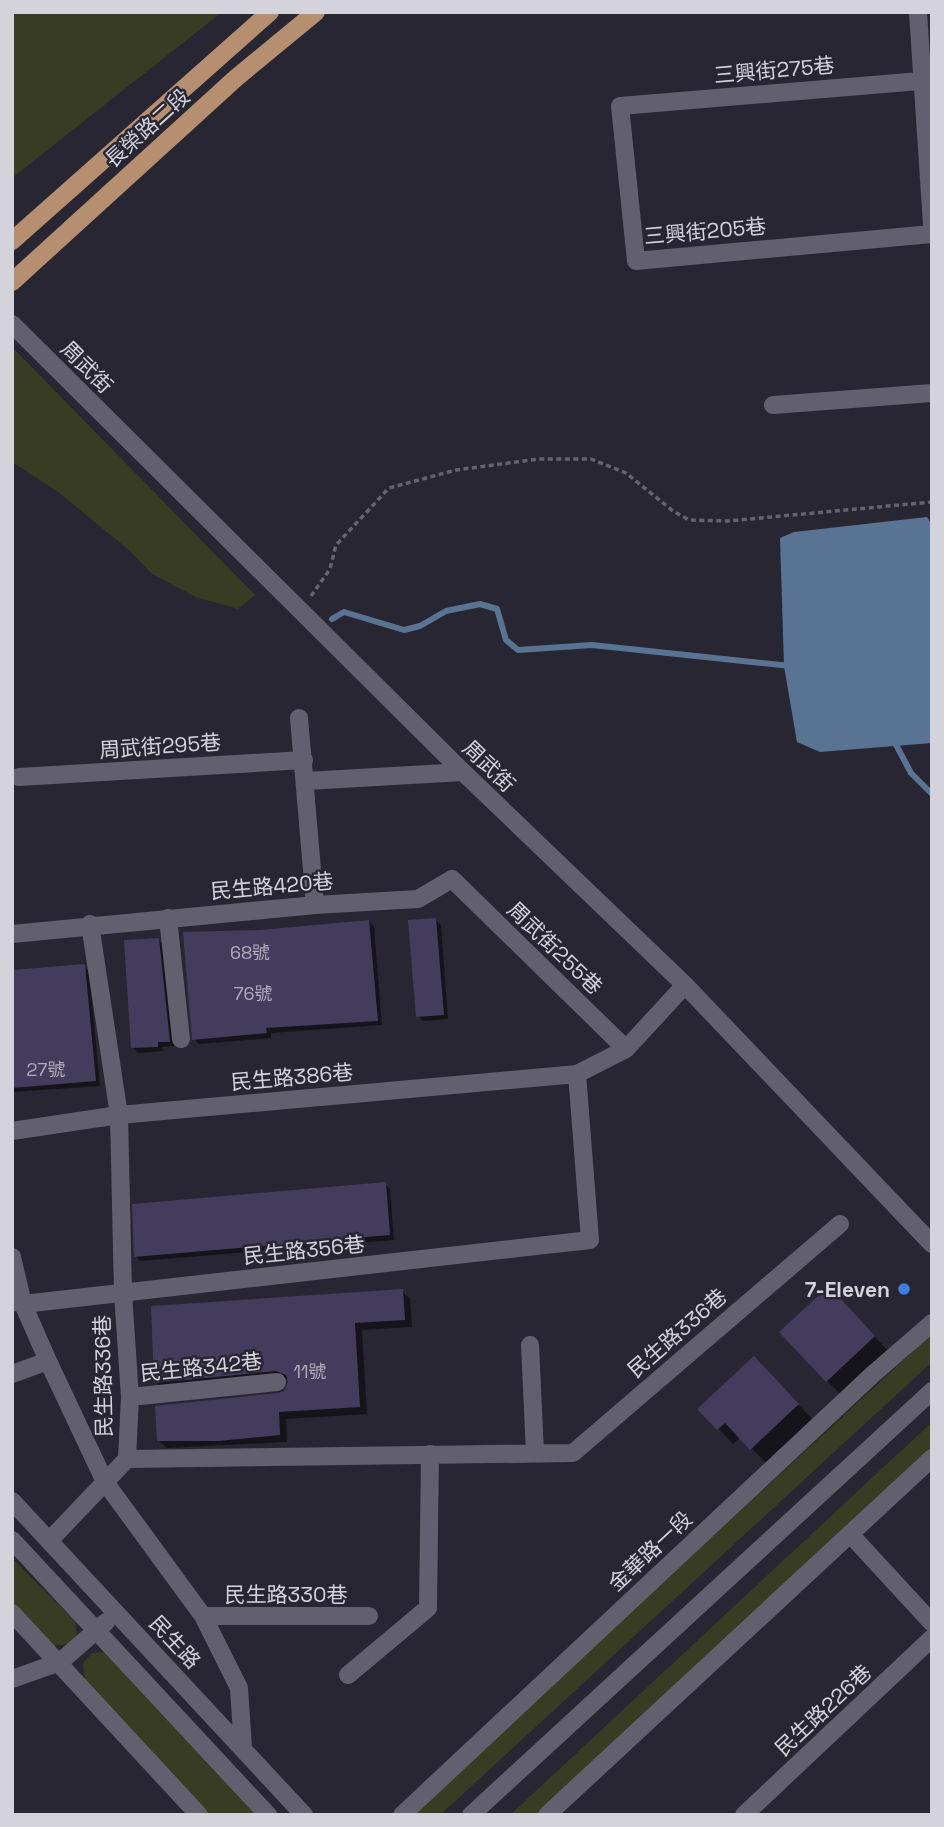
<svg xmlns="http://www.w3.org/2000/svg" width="944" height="1827" font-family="'Space Grotesk','Noto Sans TC',sans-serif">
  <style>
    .green { fill: #373c23 }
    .water { fill: #597492 }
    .shadow { fill: #0007 }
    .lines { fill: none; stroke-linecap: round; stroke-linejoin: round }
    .stream { stroke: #597492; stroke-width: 6 }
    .building { fill: #433c5d }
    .path { stroke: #65636e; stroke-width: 3.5; stroke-dasharray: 5 3.5; stroke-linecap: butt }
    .minor { stroke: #62606e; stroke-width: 18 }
    .major { stroke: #b68f70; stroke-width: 18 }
    .shop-dot { fill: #3f7fe0; stroke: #292633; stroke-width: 2.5 }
    .labels { text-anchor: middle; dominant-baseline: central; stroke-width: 5; stroke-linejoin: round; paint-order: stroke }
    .number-label { font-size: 18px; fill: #b0adbc }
    .street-label { font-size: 21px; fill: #d4d3db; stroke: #292633 }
    .poi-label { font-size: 21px; font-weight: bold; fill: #d4d3db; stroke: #292633; text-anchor: end }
  </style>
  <rect width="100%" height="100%" fill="#292633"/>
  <path class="green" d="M 12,12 L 222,12 L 12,178 Z
    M 12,347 L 255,595 L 238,609 L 196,597 L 152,574 L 130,551 L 57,491 L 12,462 Z
    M 932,1334 L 932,1362 L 440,1815 L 411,1815 Z
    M 932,1422 L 932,1452 L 541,1815 L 510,1815 Z
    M 12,1558 L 75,1621 L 77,1635 L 68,1644 L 53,1646 L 12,1606 Z
    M 104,1652 L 110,1654 L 257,1815 L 206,1815 L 85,1680 L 83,1663 L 92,1653 Z"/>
  <path class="water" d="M 927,517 L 932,525 L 932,743 L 820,752 L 797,742 L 784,666 L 780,538 L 794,532 Z"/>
  <path class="shadow" d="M 436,920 L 441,925 L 448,1019 L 423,1021 L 418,1016 Z
    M 369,921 L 374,927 L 382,1025 L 271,1033 L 271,1038 L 199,1044 L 194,1039 L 260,931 Z
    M 158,939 L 163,945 L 174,1046 L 162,1047 L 163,1051 L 138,1053 L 133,1048 Z
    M 84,966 L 89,971 L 100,1086 L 12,1092 L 12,972 Z
    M 385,1184 L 390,1189 L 394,1240 L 140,1261 L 135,1256 Z
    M 402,1291 L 410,1299 L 412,1327 L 362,1330 L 367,1414 L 286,1419 L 287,1442 L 167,1448 L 159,1441 L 279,1395 L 289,1388 L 289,1379 L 164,1390 L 156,1382 Z
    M 844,1304 L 889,1352 L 842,1396 L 827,1381 Z
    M 769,1374 L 813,1420 L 767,1464 L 741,1437 L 733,1444 L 700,1409 Z"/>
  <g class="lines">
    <path class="stream" d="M 332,619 L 344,612 L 404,630 L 420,626 L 446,611 L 480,604 L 497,609 L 506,640 L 518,650 L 592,645 L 791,666
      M 893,739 L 911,773 L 932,794"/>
  </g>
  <path class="building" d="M 436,918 L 444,1015 L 416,1017 L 408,920 Z
    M 369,920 L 378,1021 L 266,1028 L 267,1033 L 192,1040 L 183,932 L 260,930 Z
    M 159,938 L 170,1042 L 158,1042 L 158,1047 L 131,1048 L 124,940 Z
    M 85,964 L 96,1081 L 12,1088 L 12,970 Z
    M 386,1182 L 390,1235 L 134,1257 L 132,1204 Z
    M 829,1286 L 875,1336 L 826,1382 L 779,1332 Z
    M 403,1289 L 405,1320 L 355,1323 L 360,1407 L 279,1412 L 280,1435 L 219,1441 L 157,1441 L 155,1406 L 278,1393 L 284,1391 L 288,1382 L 286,1375 L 276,1371 L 154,1383 L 151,1306 Z
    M 754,1356 L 799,1404 L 750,1450 L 725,1423 L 717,1430 L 697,1409 Z"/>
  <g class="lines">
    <path class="path" d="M 311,596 L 330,569 L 336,545 L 389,488 L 456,470 L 539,459 L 591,459 L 626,473 L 673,511 L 689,520 L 728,521 L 932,502"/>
    <path class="minor" d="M 918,12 L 932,225
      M 932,80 L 620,106 L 636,261 L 932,234
      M 12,324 L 463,772 L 685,985 L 932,1244
      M 773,405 L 932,393
      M 299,718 L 315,905
      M 19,777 L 304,760
      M 306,781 L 463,772
      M 168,918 L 181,1039
      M 90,924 L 119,1115 L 123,1293 L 130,1397 L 127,1459 L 573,1453 L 840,1224
      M 12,934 L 315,905 L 418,899 L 452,879 L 626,1049
      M 12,1131 L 119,1115 L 577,1074 L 626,1049 L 685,985
      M 12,1257 L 23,1304 L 48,1361 L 12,1374
      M 12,1301 L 23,1304 L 590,1240 L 577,1074
      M 530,1345 L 535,1453
      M 48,1361 L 105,1482 L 203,1616 L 239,1688 L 243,1748
      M 130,1397 L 277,1382
      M 12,1501 L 304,1815
      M 850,1534 L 932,1623
      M 12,1540 L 268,1815
      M 49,1541 L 127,1459
      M 12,1613 L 199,1815
      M 203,1616 L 369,1616
      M 348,1675 L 428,1608 L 430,1454
      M 12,1679 L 60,1662 L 106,1622
      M 402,1815 L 872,1375 L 932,1323
      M 471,1815 L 932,1391
      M 547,1815 L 932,1458
      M 744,1815 L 932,1638"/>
    <path class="major" d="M 12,241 L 270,12
      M 12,282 L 236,78 L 316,12"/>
  </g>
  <circle class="shop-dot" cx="904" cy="1289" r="7"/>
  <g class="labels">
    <g class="number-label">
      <text x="250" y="952">68號</text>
      <text x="253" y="993">76號</text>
      <text x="46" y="1069">27號</text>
      <text x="310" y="1371">11號</text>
    </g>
    <g class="street-label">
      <text transform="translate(774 70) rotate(-5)">三興街275巷</text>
      <text transform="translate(147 128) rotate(-42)">長榮路二段</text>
      <text transform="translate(705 231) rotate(-5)">三興街205巷</text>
      <text transform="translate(87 367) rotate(45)">周武街</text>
      <text transform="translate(160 746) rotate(-4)">周武街295巷</text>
      <text transform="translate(489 766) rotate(44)">周武街</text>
      <text transform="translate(272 886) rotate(-5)">民生路420巷</text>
      <text transform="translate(555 948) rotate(44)">周武街255巷</text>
      <text transform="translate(292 1077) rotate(-5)">民生路386巷</text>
      <text transform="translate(304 1250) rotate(-6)">民生路356巷</text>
      <text transform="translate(677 1333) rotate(-41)">民生路336巷</text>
      <text transform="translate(201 1367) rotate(-6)">民生路342巷</text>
      <text transform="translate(103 1376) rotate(-91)">民生路336巷</text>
      <text transform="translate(650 1551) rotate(-43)">金華路一段</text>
      <text x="286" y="1594">民生路330巷</text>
      <text transform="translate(175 1642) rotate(47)">民生路</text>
      <text transform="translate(823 1710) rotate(-43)">民生路226巷</text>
    </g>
    <g class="poi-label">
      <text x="890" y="1289">7-Eleven</text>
    </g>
  </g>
  <rect width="944" height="1827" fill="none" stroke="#d4d3db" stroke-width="28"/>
</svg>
